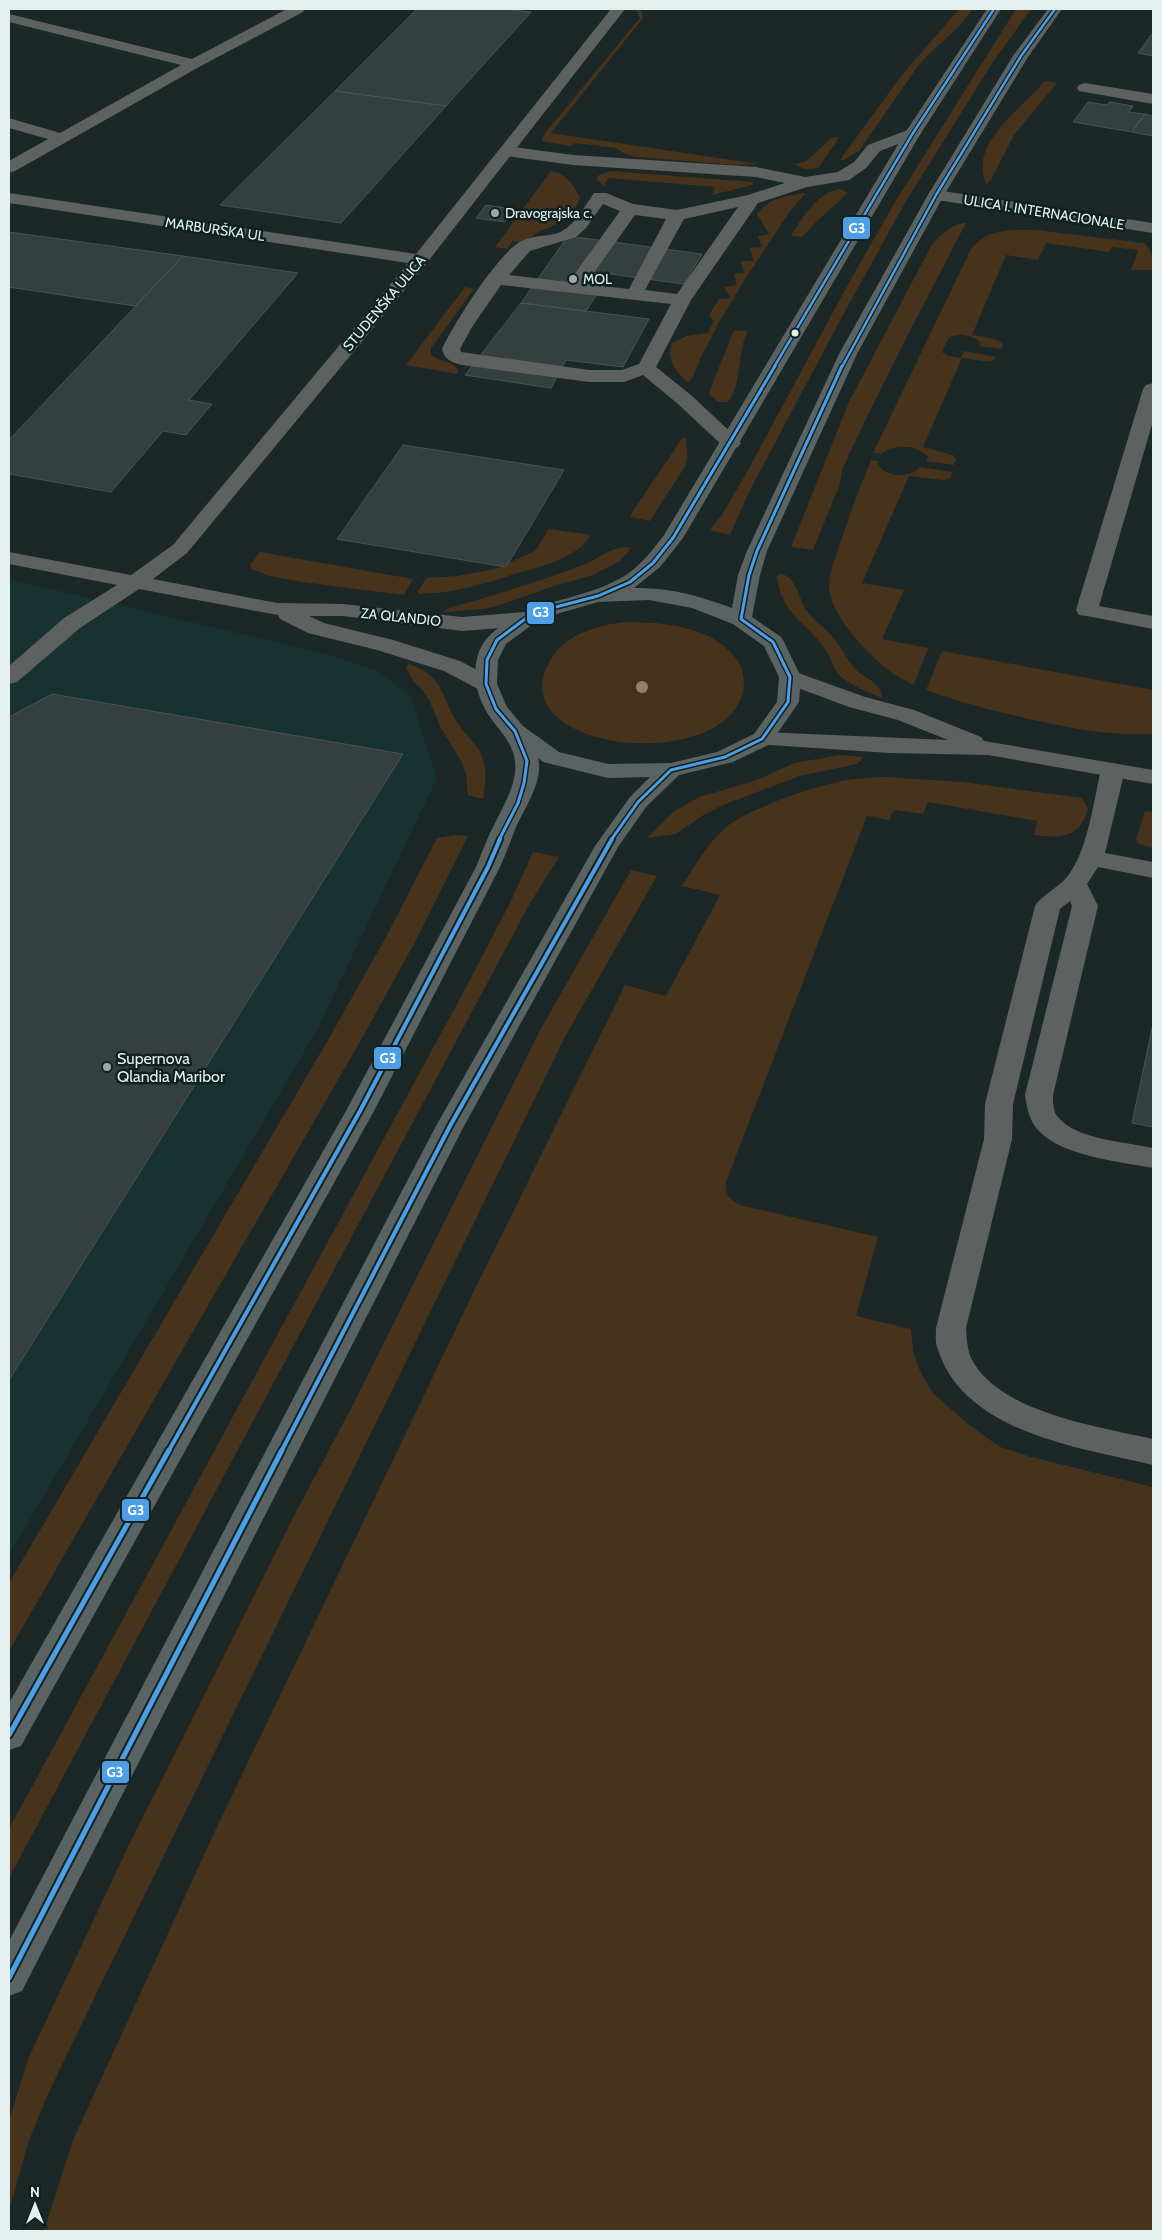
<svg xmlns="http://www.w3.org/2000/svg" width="1162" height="2240" font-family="Cabin,sans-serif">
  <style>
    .built { fill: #173231 }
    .green { fill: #47321b }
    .building { fill: #363f3f; stroke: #4a5353 }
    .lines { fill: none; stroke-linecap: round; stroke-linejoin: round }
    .service { fill: #5d6261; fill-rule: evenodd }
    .minor { fill: #5d6261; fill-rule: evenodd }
    .primary { fill: #5b6262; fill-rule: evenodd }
    .bus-1-far3-casing { stroke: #0e2222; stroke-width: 5 }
    .bus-1-far2-casing { stroke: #0e2222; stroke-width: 6 }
    .bus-1-far1-casing { stroke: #0e2222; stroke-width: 8 }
    .bus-1-casing { stroke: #0e2222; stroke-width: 9 }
    .bus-1-far3 { stroke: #4d9ee5; stroke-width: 2.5 }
    .bus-1-far2 { stroke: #4d9ee5; stroke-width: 3 }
    .bus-1-far1 { stroke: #4d9ee5; stroke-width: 4 }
    .bus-1 { stroke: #4d9ee5; stroke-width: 5 }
    .tree { fill: #958168 }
    .poi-dot { fill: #9eaaaa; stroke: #0e2222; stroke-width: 2 }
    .bus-dot { fill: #e4f0f0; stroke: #0e2222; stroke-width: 2 }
    .labels { text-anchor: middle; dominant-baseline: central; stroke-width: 5; stroke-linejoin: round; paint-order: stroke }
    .far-street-label { font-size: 14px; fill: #e4f0f0; stroke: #0e2222 }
    .far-poi-label { font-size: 14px; fill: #e4f0f0; stroke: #0e2222; text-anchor: start }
    .poi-label { font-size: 16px; fill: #e4f0f0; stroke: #0e2222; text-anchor: start }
    .line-badge { stroke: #0e2222; stroke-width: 2 }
    .badge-label { font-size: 14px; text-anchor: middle; font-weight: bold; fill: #fff }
  </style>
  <rect width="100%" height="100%" fill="#1c2827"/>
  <path class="built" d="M 9,579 L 327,654 L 375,670 L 410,695 L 437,778 L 317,1030 L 9,1555 Z"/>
  <path class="green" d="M 636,9 L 641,9 L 643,18 L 551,133 L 759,164 L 737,165 L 637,157 L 627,155 L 616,148 L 576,143 L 570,146 L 543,141 L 542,139 L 546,132 L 640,18 Z
    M 959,9 L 973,9 C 958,31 935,46 918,66 L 859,151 L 844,160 L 840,160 L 901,76 Z
    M 1016,9 L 1031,9 L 993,62 L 905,203 L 843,315 L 749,492 L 730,535 L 710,530 L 723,513 L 748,470 L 852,277 L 895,202 Z
    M 1045,81 L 1057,83 L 1014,135 L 991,180 L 987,185 C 966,145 1024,107 1045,81 Z
    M 832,137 L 839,138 L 818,168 L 804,169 L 795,164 L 807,161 Z
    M 551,171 C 567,174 572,183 580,197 C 571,231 542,221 527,243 L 513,241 L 507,249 L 495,247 Z
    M 611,171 L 753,182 L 753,185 L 712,195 L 715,187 L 608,178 L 604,186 L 597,180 L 597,176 Z
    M 840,189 L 848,193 L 818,220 L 802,237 L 791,236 C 800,220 820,190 840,189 Z
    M 804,193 L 805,194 L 790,211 L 744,281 L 721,319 L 701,357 L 693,377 L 688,382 C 676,372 665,359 672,343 L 687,336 L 708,333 L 714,321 L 709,315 L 719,299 L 731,298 L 724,287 L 737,285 L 734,274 L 744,273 L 741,261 L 754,261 L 749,248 L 762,247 L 758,236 L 769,234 L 757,214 C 768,198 787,196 804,193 Z
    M 962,223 L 966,223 L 901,348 L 849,454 L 842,471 L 840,484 L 813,550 L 791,547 L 848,404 L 931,246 C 940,235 949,227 962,223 Z
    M 1036,230 L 1144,243 C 1152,249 1153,260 1153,270 L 1131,270 L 1138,250 L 1112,247 L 1109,252 L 1046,243 L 1038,260 L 1006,255 L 972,335 L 995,339 L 1003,344 L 1002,349 L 980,346 L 980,342 C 972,335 959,333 949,337 L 942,352 L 948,356 L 961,358 L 964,351 L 996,357 L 991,362 L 962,358 L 923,447 L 953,455 L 956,460 L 954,465 L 926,461 L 928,457 C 918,444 892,444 881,454 L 873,453 L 971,249 C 987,228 1012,230 1036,230 Z
    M 465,287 L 474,289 L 431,348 L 431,355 C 440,362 453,360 458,370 L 457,374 L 406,365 Z
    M 734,330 L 748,331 C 736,353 743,383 728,402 L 718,402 L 711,396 L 709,392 Z
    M 686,437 L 687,460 L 684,468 L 650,521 L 631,517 L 631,514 L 681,440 Z
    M 871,460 L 878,461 C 879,478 912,479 919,467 L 953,472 L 950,478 L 943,480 L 909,476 L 862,583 L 904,590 L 882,639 L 928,648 L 914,685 C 905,680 896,676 888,670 C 867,653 830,615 829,587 C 829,573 835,559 839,546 C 849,517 859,489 871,460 Z
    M 549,529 L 591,535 C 586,542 580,549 572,553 C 555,563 536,568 518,573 C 484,584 453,594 417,594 L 426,578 L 457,576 L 495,569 L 535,551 Z
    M 625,547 L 631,548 L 620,561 L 593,575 L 551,587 L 500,605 L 484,609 L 443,612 L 449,608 C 494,595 539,582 583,565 C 597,560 609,548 625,547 Z
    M 260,552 L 413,579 L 404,595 L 302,582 L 269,576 L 252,569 L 250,565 Z
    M 781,574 C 795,576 799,597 805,608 C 811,619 826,628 834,639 C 842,648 847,659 854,668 C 864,679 881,681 882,698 C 867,692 852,686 840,676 C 834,670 832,660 827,652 C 808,623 781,615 777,576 Z
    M 626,622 C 665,622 717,627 739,663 C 746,675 745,691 739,703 C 702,774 497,746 551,659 C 567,633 598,625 626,622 Z
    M 942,651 L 1153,690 L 1153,734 C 1110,736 1067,728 1025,718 C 991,710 958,702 926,690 Z
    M 409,664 C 442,676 439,689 454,717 C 460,728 469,737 477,747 C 488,762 486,782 483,799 L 468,795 L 466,774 L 461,761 L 441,728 L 429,700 L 422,689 L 413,681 L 406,667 Z
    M 839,755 L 864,757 L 857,764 L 800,776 L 723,805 L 705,814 L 676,834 L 647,838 L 673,812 L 699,797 L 754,781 L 795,763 Z
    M 884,777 L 963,782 L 1082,798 L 1088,809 C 1079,839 1061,838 1034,835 L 1037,821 L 928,802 L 923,814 L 896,810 L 892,813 L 889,820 L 867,816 L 726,1182 C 725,1195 729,1199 740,1205 L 878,1237 L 856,1316 L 911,1329 L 913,1351 L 920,1371 L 932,1392 L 969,1425 L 1000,1447 L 1031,1457 L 1153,1487 L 1153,2231 L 44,2231 L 73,2140 L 215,1831 L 474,1291 L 625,985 L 666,996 L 720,895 L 682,886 C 695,866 707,844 725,828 C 747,809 812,787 842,781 C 856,778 869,778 884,777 Z
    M 1145,811 L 1153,812 L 1153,848 L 1137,843 L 1136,839 Z
    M 455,835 L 468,836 L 416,940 L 361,1040 L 9,1651 L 9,1583 L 331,1035 L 387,935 L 437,838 Z
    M 533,852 L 559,857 L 529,905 L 9,1878 L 9,1829 L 464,991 L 510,903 Z
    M 631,870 L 657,876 L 565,1037 L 101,1984 L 48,2094 L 28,2143 L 9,2211 L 9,2120 L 29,2057 L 126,1851 L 295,1514 L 356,1399 L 538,1034 Z"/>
  <path class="building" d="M 417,9 L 504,9 L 531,12 L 446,106 L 335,91 Z
    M 1151,35 L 1153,36 L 1153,56 L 1138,53 Z
    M 335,91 L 446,106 L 341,223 L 220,205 Z
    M 1088,102 L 1107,105 L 1110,102 L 1133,106 L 1129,112 L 1145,114 L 1132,132 L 1073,122 Z
    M 1145,114 L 1153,116 L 1153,136 L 1132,132 Z
    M 486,205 L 513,209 L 505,222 L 476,218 Z
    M 9,232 L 183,256 L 135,306 L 9,287 Z
    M 568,236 L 702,254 L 684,284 L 610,274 L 586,311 L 521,303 Z
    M 183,256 L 298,273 L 189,400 L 212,404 L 200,418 L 186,435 L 163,431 L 111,492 L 9,474 L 9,440 Z
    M 521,303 L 649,319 L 623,367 L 566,360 L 551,388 L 465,375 Z
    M 403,445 L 564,470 L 506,567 L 337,539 Z
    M 52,694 L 403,754 L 9,1380 L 9,717 Z
    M 1153,1024 L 1153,1127 L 1132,1123 Z"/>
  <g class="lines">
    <path class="service" d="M 913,128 L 919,130 L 921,133 L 919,136 L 880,151 L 866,168 L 849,180 L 807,187 L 758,203 L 691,300 L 656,367 L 692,396 L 738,439 L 741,443 L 738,447 L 731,449 L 724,447 L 678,404 L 643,375 L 624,382 L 589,382 L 462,365 C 451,362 445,360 442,349 C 454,323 495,259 518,243 C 530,235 545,237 558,233 C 575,226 584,207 594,193 L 606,193 L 633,204 L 677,210 L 748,195 L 785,183 L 756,177 L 573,165 L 507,156 L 501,154 L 499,151 L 501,148 L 507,146 L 573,155 L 756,167 L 805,177 L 838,172 L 854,162 L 868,145 ZM 603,204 L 620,211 L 569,282 L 509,275 L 530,251 L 576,237 L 586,228 ZM 738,207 L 677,294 L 645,290 L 684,219 ZM 635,215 L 666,219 L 629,289 L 586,284 ZM 501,285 L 671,304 L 639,364 L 622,370 L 589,370 L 461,352 L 460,349 L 472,327 Z
      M 1153,383 L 1153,421 L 1099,606 L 1153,616 L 1153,629 L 1087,616 L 1079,615 L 1076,610 L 1143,389 L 1146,385 Z
      M 1113,763 L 1121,765 L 1125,770 L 1105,853 L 1153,862 L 1153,878 L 1098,867 L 1087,884 L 1098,906 L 1053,1095 C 1053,1102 1053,1112 1058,1117 C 1077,1140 1126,1142 1153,1148 L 1153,1168 C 1121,1162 1062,1156 1039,1131 C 1029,1121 1027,1108 1025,1095 L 1072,906 L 1070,901 L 1060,909 L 1013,1104 L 1012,1139 L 966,1328 C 967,1341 967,1353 975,1365 C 1007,1414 1101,1427 1153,1439 L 1153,1465 C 1078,1447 963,1433 937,1347 C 935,1341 936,1334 936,1328 L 984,1139 L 985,1104 L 1035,906 C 1043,894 1058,888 1067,877 C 1088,851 1093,803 1101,770 L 1105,765 Z"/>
    <path class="minor" d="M 287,9 L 305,9 L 303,12 L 199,67 L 15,171 L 9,173 L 9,161 L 48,139 L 9,128 L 9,118 L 60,133 L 181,65 L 9,22 L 9,14 L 192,59 Z
      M 611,9 L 625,9 L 426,264 L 187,553 L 153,579 L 277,603 L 343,604 L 462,617 L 525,612 L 533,614 L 536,619 L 533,624 L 525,626 L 462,631 L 343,616 L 309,616 L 324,623 L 393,640 L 460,661 L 494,679 L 497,684 L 494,689 L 486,691 L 478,689 L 444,671 L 377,650 L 308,633 L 280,619 L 278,615 L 139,589 L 80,628 L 17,682 L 9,684 L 9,666 L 64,618 L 117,585 L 9,564 L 9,552 L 131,575 L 173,545 L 408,263 L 9,203 L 9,193 L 416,254 Z
      M 1085,83 L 1153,94 L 1153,104 L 1079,91 L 1077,88 L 1079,85 Z
      M 936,190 L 1153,223 L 1153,233 L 930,199 L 928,195 L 930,191 Z
      M 790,670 L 865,697 L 914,710 L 981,737 L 984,741 L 1153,770 L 1153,784 L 988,755 L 890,753 L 754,744 L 750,739 L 754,734 L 762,732 L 948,740 L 898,720 L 849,707 L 782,682 L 779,677 L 782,672 Z"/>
    <path class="primary" d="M 987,9 L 1001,9 L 921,133 L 683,538 L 660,567 L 634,588 C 668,587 701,596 732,608 L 738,575 L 747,551 L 839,354 L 928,195 L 1013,56 L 1048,9 L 1062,9 L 1028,57 L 944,195 L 857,354 L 767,551 L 760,575 L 752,617 L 781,637 L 784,642 L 801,677 L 799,702 L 770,744 L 733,762 L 679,775 L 646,807 L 618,847 L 464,1126 L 22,1991 L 9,1996 L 9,1941 L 436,1126 L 595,846 L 630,797 L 650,777 L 608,778 L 543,762 L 538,758 C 544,780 525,808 516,827 C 511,840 506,854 500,867 L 374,1111 L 21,1746 L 9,1750 L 9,1703 L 346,1111 L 476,867 C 482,853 487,838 494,825 C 503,807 518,782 515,761 C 512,738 494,727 485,709 C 473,687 470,654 490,635 C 527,599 579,602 621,578 C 639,568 652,551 664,535 L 905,133 ZM 649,600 L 692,608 L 733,624 L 764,646 L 779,677 L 777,702 L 754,734 L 717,752 L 671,763 L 608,764 L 559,752 L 523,726 L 507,707 L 497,684 L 498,660 L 506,644 L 533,624 L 560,613 L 598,602 Z"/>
    <defs>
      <path id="bus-1-far3" d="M 774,367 L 913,133 L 994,9
        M 842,367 L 936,195 L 1021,56 L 1055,9"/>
      <path id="bus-1-far2" d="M 499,840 L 518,803 L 524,783 L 527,761 L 515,731 L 496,709 L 486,684 L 487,660 L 497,640 L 525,619 L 552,608 L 598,596 L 630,582 L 653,563 L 673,538 L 775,366
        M 611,840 L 638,802 L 671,770 L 725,757 L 762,739 L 788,702 L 790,677 L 773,642 L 741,619 L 749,575 L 757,551 L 842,366"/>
      <path id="bus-1-far1" d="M 168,1452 L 360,1111 L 488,867 L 500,839
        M 281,1452 L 450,1126 L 612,839"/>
      <path id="bus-1" d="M 9,1735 L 169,1450
        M 9,1978 L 282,1450"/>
    </defs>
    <use href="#bus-1-far3" class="bus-1-far3-casing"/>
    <use href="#bus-1-far2" class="bus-1-far2-casing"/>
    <use href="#bus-1-far1" class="bus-1-far1-casing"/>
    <use href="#bus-1" class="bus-1-casing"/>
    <use href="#bus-1-far3" class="bus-1-far3"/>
    <use href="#bus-1-far2" class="bus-1-far2"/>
    <use href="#bus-1-far1" class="bus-1-far1"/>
    <use href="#bus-1" class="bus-1"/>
  </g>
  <circle class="tree" cx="642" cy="687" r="6"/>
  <g class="poi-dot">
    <circle cx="495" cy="213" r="5"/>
    <circle cx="573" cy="279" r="5"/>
    <circle cx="107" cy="1067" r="5"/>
  </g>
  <circle class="bus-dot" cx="795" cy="333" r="4.5"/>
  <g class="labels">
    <g class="far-street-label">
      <text transform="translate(1044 212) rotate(9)">ULICA I. INTERNACIONALE</text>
      <text transform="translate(215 229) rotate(8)">MARBURŠKA UL</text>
      <text transform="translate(384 303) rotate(-50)">STUDENŠKA ULICA</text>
      <text transform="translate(401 617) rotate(6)">ZA QLANDIO</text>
    </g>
    <g class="far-poi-label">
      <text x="505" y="213">Dravograjska c.</text>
      <text x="583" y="279">MOL</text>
    </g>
    <g class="poi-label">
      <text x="117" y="1058">Supernova<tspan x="117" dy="18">Qlandia Maribor</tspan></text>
    </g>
  </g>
  <g class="line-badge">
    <rect x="842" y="216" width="29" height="24" rx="5" fill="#4d9ee5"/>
    <rect x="526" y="601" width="29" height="24" rx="5" fill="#4d9ee5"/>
    <rect x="373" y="1046" width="29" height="24" rx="5" fill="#4d9ee5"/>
    <rect x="121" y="1498" width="29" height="24" rx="5" fill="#4d9ee5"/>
    <rect x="101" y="1760" width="29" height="24" rx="5" fill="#4d9ee5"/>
  </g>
  <g class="badge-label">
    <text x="857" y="233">G3</text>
    <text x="541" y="617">G3</text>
    <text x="388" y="1063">G3</text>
    <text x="136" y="1515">G3</text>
    <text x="115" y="1777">G3</text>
  </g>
  <rect width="1162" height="2240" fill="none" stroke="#e4f0f0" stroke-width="20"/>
  <g transform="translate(35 2205)" stroke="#0e2222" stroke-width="4" paint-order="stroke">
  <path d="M0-4L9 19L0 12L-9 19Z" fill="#e4f0f0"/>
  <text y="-8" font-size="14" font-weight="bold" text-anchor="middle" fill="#e4f0f0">N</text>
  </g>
</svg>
